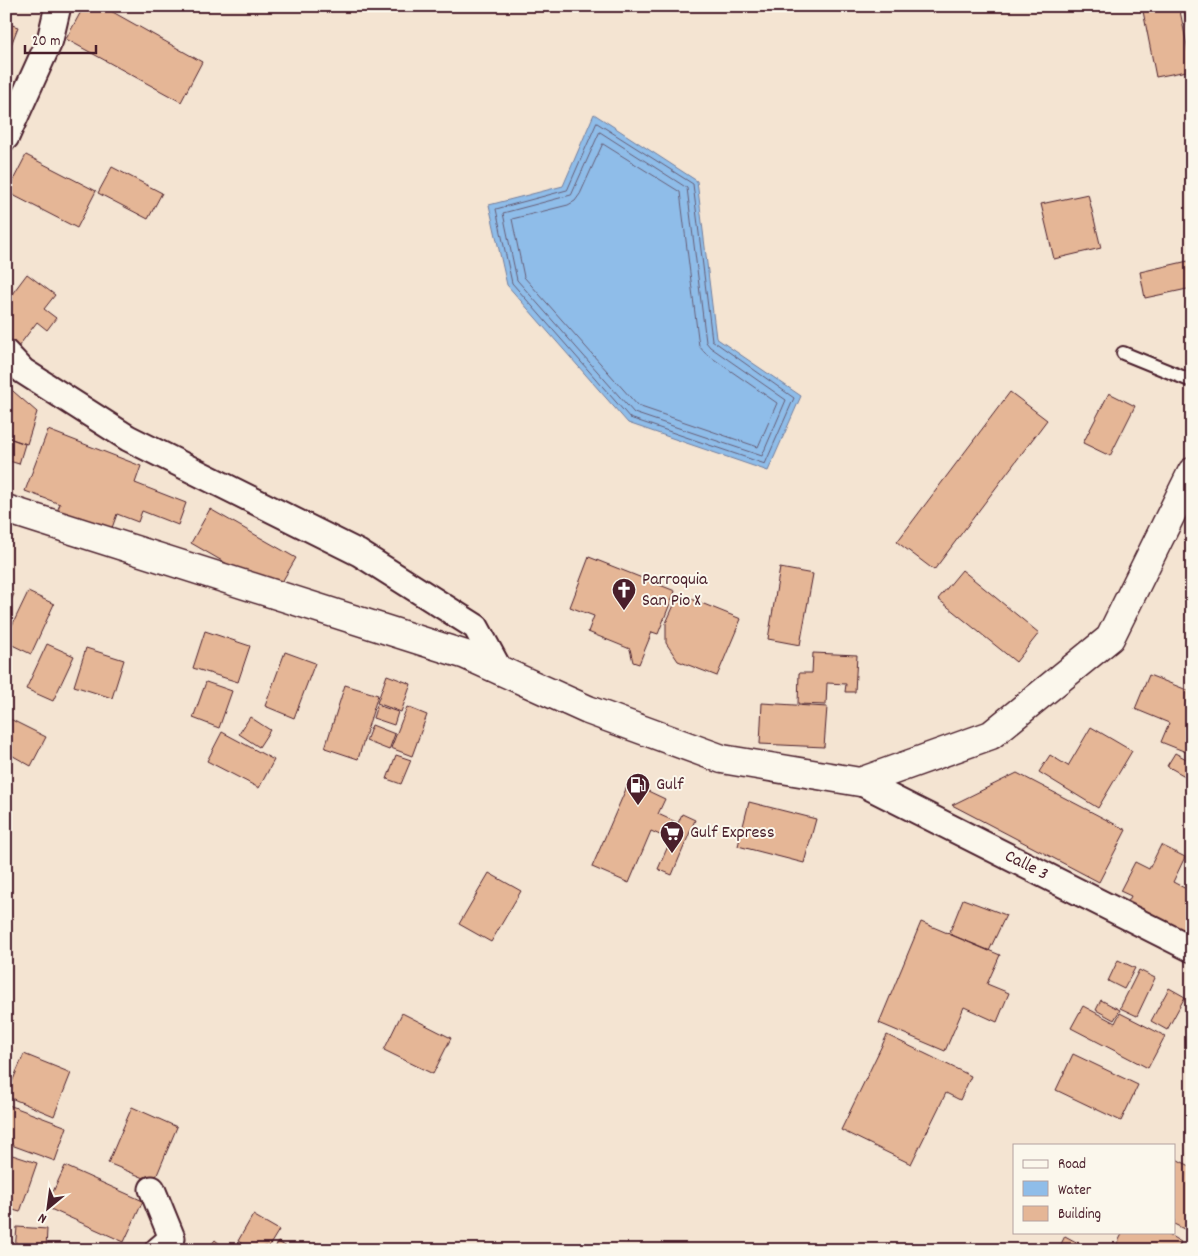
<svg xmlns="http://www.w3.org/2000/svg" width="1198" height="1256" font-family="Dekko,sans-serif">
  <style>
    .water { fill: #8fbde9; stroke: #737e9d }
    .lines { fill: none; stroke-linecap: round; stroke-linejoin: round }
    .shore { stroke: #665e77; stroke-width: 1 }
    .building { fill: #e5b696; stroke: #4a1f2b }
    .service-casing { stroke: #4a1f2b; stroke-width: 16 }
    .minor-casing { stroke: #4a1f2b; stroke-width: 29 }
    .tertiary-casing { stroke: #4a1f2b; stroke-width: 31 }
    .service { stroke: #fbf7ec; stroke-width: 12 }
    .minor { stroke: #fbf7ec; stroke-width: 25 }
    .tertiary { stroke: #fbf7ec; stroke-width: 28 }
    .labels { text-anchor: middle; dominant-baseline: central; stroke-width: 4; stroke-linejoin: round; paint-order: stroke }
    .poi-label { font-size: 18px; fill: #4a1f2b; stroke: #fbf7ec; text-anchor: start }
    .street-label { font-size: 18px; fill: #4a1f2b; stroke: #fbf7ec }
  </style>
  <rect width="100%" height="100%" fill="#f4e4d2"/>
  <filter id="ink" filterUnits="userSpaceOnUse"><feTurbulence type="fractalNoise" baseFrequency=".02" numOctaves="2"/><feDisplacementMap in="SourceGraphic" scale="10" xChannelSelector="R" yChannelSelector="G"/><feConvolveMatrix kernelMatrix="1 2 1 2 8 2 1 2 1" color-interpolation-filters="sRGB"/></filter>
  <g filter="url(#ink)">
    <path class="water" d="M 594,114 L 697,181 L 716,338 L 801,396 L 768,471 L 628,423 L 507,285 L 489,205 L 563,186 Z"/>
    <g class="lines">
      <path class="shore" d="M 597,123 L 693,184 L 712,340 L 794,398 L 765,464 L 630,418 L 512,283 L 496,209 L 567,190 Z
        M 600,132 L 687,188 L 706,342 L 710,347 L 786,400 L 762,456 L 634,413 L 517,280 L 503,213 L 571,195 Z
        M 603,144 L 680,192 L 699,346 L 705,353 L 777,403 L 758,447 L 638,406 L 524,277 L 512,219 L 568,205 L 575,201 L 580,194 Z"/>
    </g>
    <path class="building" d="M 84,6 L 102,6 L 202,62 L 181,102 L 66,39 Z
      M 1142,6 L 1179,6 L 1192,70 L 1156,77 Z
      M 1183,6 L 1192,6 L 1192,29 L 1189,30 Z
      M 6,23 L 18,27 L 6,58 Z
      M 26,155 L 96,191 L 77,228 L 7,192 Z
      M 112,167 L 162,193 L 148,219 L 98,193 Z
      M 1088,194 L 1101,248 L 1054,259 L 1041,204 Z
      M 1188,261 L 1192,280 L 1192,288 L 1145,298 L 1140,272 Z
      M 27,274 L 55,295 L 44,309 L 56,318 L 47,330 L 37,322 L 18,347 L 6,337 L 6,302 Z
      M 6,385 L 37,412 L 27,444 L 6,437 Z
      M 1010,392 L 1047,420 L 934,570 L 897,542 Z
      M 1109,393 L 1135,406 L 1110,456 L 1083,443 Z
      M 48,430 L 141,466 L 135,483 L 186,503 L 178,525 L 142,511 L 138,522 L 117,514 L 108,539 L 54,519 L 60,504 L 25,491 Z
      M 6,437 L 25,444 L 19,464 L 6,460 Z
      M 210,509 L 296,558 L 276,592 L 191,543 Z
      M 589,557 L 675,591 L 658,634 L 652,632 L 639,664 L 633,662 L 630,649 L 588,632 L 594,616 L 570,607 Z
      M 780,568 L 813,574 L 800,645 L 768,639 Z
      M 962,570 L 1039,633 L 1016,662 L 938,599 Z
      M 6,591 L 14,594 L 6,612 Z
      M 28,592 L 54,604 L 31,654 L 6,642 L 6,638 Z
      M 679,594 L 741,619 L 717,676 L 678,661 L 666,643 L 666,623 Z
      M 205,631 L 250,646 L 238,682 L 193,668 Z
      M 47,644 L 74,656 L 53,701 L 26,689 Z
      M 86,648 L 124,660 L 112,698 L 74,686 Z
      M 285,652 L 315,663 L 294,718 L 265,706 Z
      M 813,653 L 857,655 L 855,692 L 845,692 L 846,684 L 827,683 L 826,705 L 798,704 L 799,673 L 812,673 Z
      M 387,675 L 411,684 L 401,712 L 377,703 Z
      M 1149,675 L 1192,692 L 1191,754 L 1161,742 L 1169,723 L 1135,709 Z
      M 206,682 L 232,691 L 219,728 L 193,718 Z
      M 345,685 L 378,695 L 358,759 L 325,748 Z
      M 762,703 L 827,707 L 824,747 L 760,744 Z
      M 377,705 L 398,712 L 394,725 L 373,718 Z
      M 407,707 L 427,715 L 412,756 L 391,748 Z
      M 6,717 L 46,737 L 31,766 L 6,752 Z
      M 250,717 L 270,730 L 259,747 L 239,734 Z
      M 372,725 L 395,734 L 389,750 L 366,741 Z
      M 1091,727 L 1132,751 L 1098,808 L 1039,772 L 1050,755 L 1068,766 Z
      M 222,732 L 274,760 L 259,788 L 207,761 Z
      M 1175,753 L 1192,762 L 1192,780 L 1167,766 Z
      M 396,755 L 411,760 L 401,784 L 387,779 Z
      M 1017,773 L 1126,830 L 1099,882 L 952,805 Z
      M 629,782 L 665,799 L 658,814 L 678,823 L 671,840 L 651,831 L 629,883 L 592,867 Z
      M 749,802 L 816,819 L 804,863 L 738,846 Z
      M 682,814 L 695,820 L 672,875 L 658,869 Z
      M 1161,845 L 1185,857 L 1173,882 L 1192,892 L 1192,921 L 1184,936 L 1126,906 L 1131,896 L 1120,891 L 1135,862 L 1149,869 Z
      M 489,873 L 521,891 L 491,942 L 459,924 Z
      M 963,899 L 1006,915 L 989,951 L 949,934 Z
      M 921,922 L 1000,955 L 987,984 L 1009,993 L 997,1022 L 964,1007 L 945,1051 L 879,1023 Z
      M 1118,960 L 1135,968 L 1124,989 L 1108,981 Z
      M 1139,970 L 1155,978 L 1137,1016 L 1120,1008 Z
      M 1169,988 L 1185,997 L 1167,1030 L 1151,1021 Z
      M 1101,1000 L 1120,1010 L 1114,1020 L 1096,1010 Z
      M 1083,1006 L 1115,1023 L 1120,1013 L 1165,1036 L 1148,1068 L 1071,1028 Z
      M 402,1013 L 451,1038 L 433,1074 L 384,1050 Z
      M 887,1035 L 971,1076 L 960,1100 L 946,1093 L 911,1164 L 841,1130 Z
      M 24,1054 L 71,1073 L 54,1116 L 6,1096 Z
      M 1073,1054 L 1138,1085 L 1121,1121 L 1056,1090 Z
      M 6,1104 L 67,1127 L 55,1161 L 6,1143 Z
      M 132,1107 L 177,1127 L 154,1182 L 108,1163 Z
      M 6,1153 L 37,1163 L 20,1212 L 6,1208 Z
      M 1174,1158 L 1192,1167 L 1192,1233 L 1174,1224 Z
      M 65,1166 L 143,1201 L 124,1242 L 46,1207 Z
      M 253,1215 L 279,1230 L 268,1248 L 265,1246 L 263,1250 L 252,1250 L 238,1241 Z
      M 17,1227 L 47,1229 L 46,1250 L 15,1250 Z
      M 1123,1232 L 1164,1232 L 1181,1242 L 1177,1250 L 1114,1250 Z
      M 1065,1236 L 1091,1250 L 1058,1250 Z
      M 215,1240 L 227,1250 L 207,1250 Z
      M 278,1242 L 293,1250 L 274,1250 Z"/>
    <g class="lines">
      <defs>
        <path id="service" d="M 1123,353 L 1192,381"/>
        <path id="minor" d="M 6,137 L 50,40 L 58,6
          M 6,353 L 23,371 L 128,438 L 359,553 L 476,627 L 500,671
          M 860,782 L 1192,949
          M 152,1189 L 172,1238 L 158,1250"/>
        <path id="tertiary" d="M 6,509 L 466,655 L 588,710 L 722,759 L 860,782 L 991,735 L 1110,638 L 1192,472"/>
      </defs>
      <use href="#service" class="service-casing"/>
      <use href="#minor" class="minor-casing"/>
      <use href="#tertiary" class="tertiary-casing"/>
      <use href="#service" class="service"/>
      <use href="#minor" class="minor"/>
      <use href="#tertiary" class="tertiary"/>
    </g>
  </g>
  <defs>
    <symbol id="church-pin" viewBox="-11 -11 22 30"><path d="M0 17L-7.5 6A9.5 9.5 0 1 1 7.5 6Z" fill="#4a1f2b" stroke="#fbf7ec"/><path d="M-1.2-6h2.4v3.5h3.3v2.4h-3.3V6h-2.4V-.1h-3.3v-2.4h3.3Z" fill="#fff"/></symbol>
    <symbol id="fuel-pin" viewBox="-11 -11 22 30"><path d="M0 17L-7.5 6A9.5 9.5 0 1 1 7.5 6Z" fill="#4a1f2b" stroke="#fbf7ec"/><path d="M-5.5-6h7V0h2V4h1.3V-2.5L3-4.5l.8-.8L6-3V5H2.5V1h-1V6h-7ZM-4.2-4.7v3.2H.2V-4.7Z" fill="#fff"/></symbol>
    <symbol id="supermarket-pin" viewBox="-11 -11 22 30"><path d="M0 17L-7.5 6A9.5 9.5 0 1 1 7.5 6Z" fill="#4a1f2b" stroke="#fbf7ec"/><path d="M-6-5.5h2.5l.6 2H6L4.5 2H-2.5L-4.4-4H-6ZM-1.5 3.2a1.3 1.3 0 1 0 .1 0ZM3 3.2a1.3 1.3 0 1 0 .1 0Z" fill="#fff"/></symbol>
  </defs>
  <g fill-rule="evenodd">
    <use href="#church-pin" x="610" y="576" width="28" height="38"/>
    <use href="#fuel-pin" x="624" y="771" width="28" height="38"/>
    <use href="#supermarket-pin" x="658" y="819" width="28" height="38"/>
  </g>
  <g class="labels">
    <g class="poi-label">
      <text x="642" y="580">Parroquia<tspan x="642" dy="21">San Pio X</tspan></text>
      <text x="656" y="785">Gulf</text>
      <text x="690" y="833">Gulf Express</text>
    </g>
    <g class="street-label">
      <text transform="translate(1026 866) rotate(27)">Calle 3</text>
    </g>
  </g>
  <rect width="1198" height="1256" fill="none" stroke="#fbf7ec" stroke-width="25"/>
  <rect x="12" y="12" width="1173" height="1231" fill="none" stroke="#4a1f2b" stroke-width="2" filter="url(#ink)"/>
  <rect x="1013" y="1144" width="162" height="90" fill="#fbf7ec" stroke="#b4a19f"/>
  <rect x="1023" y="1160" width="25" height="8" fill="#fbf7ec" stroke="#b4a19f"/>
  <text x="1058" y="1168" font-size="15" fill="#4a1f2b">Road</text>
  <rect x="1023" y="1181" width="25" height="15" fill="#8fbde9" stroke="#b4a19f"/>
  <text x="1058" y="1194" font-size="15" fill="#4a1f2b">Water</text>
  <rect x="1023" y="1206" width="25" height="15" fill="#e5b696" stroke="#b4a19f"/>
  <text x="1058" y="1218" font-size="15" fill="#4a1f2b">Building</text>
  <g transform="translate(48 1208) rotate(209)" stroke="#fbf7ec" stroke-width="4" paint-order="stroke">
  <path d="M0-4L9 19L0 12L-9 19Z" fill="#4a1f2b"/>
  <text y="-8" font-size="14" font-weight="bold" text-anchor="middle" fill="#4a1f2b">N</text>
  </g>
  <path d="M25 45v8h71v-8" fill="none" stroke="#4a1f2b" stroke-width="2.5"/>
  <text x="32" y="45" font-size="15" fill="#4a1f2b" stroke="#fbf7ec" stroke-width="4" paint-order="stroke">20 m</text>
</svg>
